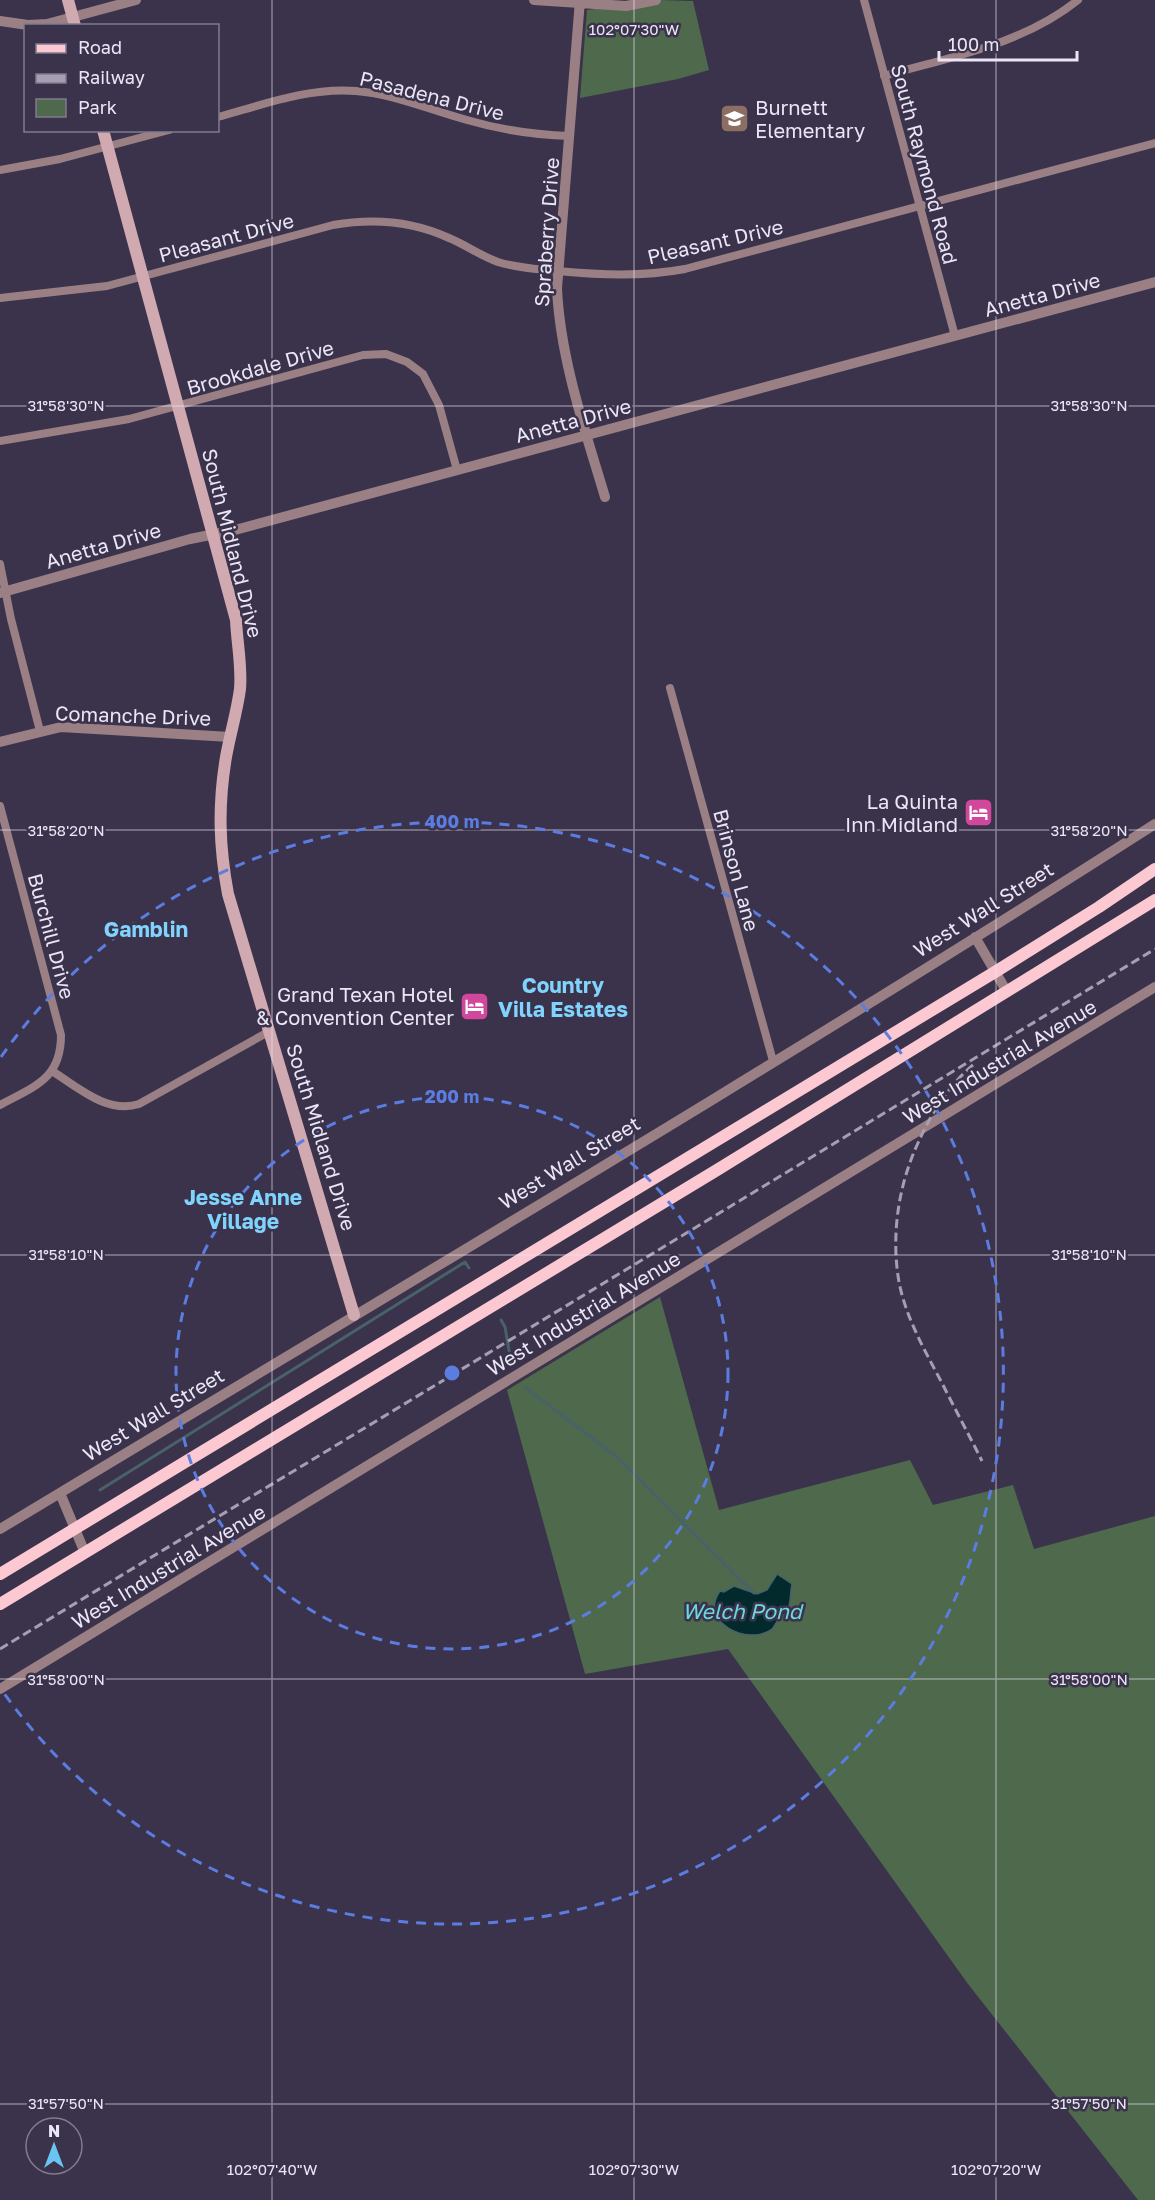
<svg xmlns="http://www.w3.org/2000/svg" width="1155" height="2200" font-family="'Golos Text',sans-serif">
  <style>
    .green { fill: #4e694c }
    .water { fill: #022a2c; stroke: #486269; stroke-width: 1.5 }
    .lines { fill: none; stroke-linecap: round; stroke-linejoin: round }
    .stream { stroke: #486269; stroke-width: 3 }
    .minor { stroke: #9a8085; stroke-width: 8 }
    .tertiary { stroke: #9a8085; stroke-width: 10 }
    .secondary { stroke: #d1a9b1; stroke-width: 12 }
    .primary { stroke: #fcc8d2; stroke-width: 12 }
    .rail { stroke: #a59fb2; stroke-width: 3; stroke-dasharray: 9 4.5; stroke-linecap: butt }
    .ticks { fill: none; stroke: #ebe6f6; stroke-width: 1.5; stroke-opacity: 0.45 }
    .ring { fill: none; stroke: #5b7ce1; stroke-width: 3; stroke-dasharray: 10 8 }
    .labels { text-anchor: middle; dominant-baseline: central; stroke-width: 5; stroke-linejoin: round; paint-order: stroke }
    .street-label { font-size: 20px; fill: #ebe6f6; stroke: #3b334b }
    .poi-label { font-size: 20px; fill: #ebe6f6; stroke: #3b334b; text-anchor: end }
    .neighbourhood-label { font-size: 21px; font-weight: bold; fill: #7fd3fc; stroke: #3b334b }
    .water-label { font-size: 21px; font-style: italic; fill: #6bd8df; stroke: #3b334b }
    .ticks-label { font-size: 15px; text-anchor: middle; fill: #ebe6f6; stroke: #3b334b; stroke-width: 5; stroke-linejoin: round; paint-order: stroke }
    .centre { fill: #5b7ce1; stroke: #3b334b; stroke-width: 3 }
    .ring-label { font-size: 18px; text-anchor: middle; font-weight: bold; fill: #5b7ce1; stroke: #3b334b; stroke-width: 5; stroke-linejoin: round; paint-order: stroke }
  </style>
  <rect width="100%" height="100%" fill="#3b334b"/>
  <path class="green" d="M 659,0 L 693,1 L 709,70 L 678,79 L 580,98 L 587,10 Z
    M 660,1297 L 719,1510 L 910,1460 L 933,1505 L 1013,1485 L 1034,1549 L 1155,1516 L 1155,2200 L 1138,2200 L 968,1984 L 728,1649 L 585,1674 L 507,1390 Z"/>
  <path class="water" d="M 777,1574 L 792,1584 C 790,1593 791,1606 787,1611 C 784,1616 785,1613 780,1617 C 777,1620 775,1626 772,1629 C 748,1647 698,1622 720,1591 L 724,1592 L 734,1586 L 757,1594 L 767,1590 Z"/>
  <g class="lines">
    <path class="stream" d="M 501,1320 L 505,1327 L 510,1356
      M 526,1388 L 617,1457 L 754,1593
      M 100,1490 L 465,1262 L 469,1268"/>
    <path class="minor" d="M 864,0 L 955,336
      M 884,76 C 950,57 1024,44 1078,0
      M 218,117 C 262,105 309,87 356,91 C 394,94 430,110 467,120 C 501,130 535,135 570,136
      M 0,170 L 60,159 L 169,130
      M 0,298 L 107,286 L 333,225 C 373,218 412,221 449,238 C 466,245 481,256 498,262 C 517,268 537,269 557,271 C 600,275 642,277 685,269 L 1155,143
      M 0,441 L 129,419 L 363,355 L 386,354 L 407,362 L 423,374 L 439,405 L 457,470
      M 0,564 L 11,619 L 40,731
      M 670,688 L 773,1061
      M 0,806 L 61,1035 C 61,1079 35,1086 0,1105
      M 52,1071 C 79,1088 107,1114 139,1104 L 270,1031"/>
    <path class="tertiary" d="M 534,0 L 626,6 L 656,0
      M 580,0 L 557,288 C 560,358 585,430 605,497
      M 0,21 L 28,25 L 47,24 L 136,0
      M 0,593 L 190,539 L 235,530 L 1155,282
      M 0,742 L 61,727 L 230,737
      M 975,937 L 1007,992
      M 60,1493 L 85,1553
      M 0,1529 C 386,1296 775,1067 1155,824
      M 0,1689 L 1155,987"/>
    <path class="secondary" d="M 68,0 L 75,26
      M 103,130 L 236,620 C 237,643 242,666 240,689 C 237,712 230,734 226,757 C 218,805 219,846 228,894 L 354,1315"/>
    <path class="primary" d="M 0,1574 L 995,972 L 1099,907 L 1155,869
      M 0,1604 L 717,1170 L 1155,900"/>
    <path class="rail" d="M 973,1065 C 948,1086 931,1114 918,1143 C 898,1186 891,1236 899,1282 C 906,1318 925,1351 942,1383 C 955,1409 969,1435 982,1461
      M 0,1649 L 1155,949"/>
  </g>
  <path class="ticks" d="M 272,0 L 272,2200M 634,0 L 634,2200M 996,0 L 996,2200M 0,406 L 1155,406M 0,830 L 1155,830M 0,1255 L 1155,1255M 0,1679 L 1155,1679M 0,2104 L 1155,2104"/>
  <g class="ring">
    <circle cx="452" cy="1373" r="276"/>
    <path d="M1 1057A551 551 0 1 1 1 1689"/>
  </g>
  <defs>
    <symbol id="school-square" viewBox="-11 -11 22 22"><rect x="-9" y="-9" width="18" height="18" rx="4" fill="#8d6e63" stroke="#3b334b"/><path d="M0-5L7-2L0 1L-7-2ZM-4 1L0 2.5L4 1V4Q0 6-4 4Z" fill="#fff"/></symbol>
    <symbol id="hotel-square" viewBox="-11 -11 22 22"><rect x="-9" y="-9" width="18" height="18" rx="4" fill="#d1479c" stroke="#3b334b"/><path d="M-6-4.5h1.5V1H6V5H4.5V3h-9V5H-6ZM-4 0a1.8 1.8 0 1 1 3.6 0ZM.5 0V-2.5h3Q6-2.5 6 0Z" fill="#fff"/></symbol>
  </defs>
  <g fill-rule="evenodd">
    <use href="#school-square" x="718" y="102" width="33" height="33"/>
    <use href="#hotel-square" x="962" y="796" width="33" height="33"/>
    <use href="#hotel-square" x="458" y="990" width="33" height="33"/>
  </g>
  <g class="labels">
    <g class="street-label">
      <text transform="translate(432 95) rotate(14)">Pasadena Drive</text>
      <text transform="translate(925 164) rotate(75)">South Raymond Road</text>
      <text transform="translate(546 232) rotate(-86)">Spraberry Drive</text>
      <text transform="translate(226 237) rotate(-15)">Pleasant Drive</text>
      <text transform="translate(715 241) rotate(-13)">Pleasant Drive</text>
      <text transform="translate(1042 294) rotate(-15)">Anetta Drive</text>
      <text transform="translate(260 367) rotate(-16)">Brookdale Drive</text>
      <text transform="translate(573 420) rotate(-15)">Anetta Drive</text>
      <text transform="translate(233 543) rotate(76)">South Midland Drive</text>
      <text transform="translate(103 545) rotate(-16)">Anetta Drive</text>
      <text transform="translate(133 715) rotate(2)">Comanche Drive</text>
      <text transform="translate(737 870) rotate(75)">Brinson Lane</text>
      <text transform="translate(983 909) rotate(-32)">West Wall Street</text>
      <text transform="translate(52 936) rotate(75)">Burchill Drive</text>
      <text transform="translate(999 1061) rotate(-31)">West Industrial Avenue</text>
      <text transform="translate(322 1137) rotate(73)">South Midland Drive</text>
      <text transform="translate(569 1162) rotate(-31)">West Wall Street</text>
      <text transform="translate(583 1313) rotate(-31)">West Industrial Avenue</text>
      <text transform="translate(153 1414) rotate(-31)">West Wall Street</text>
      <text transform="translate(168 1566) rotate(-31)">West Industrial Avenue</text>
    </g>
    <g class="poi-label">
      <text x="755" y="107" text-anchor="start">Burnett<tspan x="755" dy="23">Elementary</tspan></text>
      <text x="958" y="801">La Quinta<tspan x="958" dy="23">Inn Midland</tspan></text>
      <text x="454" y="994">Grand Texan Hotel<tspan x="454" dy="23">&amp; Convention Center</tspan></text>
    </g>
    <g class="neighbourhood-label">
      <text x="146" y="929">Gamblin</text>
      <text x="563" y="985">Country<tspan x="563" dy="24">Villa Estates</tspan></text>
      <text x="243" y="1197">Jesse Anne<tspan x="243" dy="24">Village</tspan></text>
    </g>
    <g class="water-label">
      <text x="742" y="1611">Welch Pond</text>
    </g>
  </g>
  <g class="ticks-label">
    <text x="634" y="35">102°07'30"W</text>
    <text x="66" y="411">31°58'30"N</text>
    <text x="1089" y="411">31°58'30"N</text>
    <text x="66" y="836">31°58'20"N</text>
    <text x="1089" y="836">31°58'20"N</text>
    <text x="66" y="1260">31°58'10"N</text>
    <text x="1089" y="1260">31°58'10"N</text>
    <text x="66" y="1685">31°58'00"N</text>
    <text x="1089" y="1685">31°58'00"N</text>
    <text x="66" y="2109">31°57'50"N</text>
    <text x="1089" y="2109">31°57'50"N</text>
    <text x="272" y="2175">102°07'40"W</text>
    <text x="634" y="2175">102°07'30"W</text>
    <text x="996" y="2175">102°07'20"W</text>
  </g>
  <circle cx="452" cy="1373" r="9" class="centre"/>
  <g class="ring-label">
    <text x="452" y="828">400 m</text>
    <text x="452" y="1103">200 m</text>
  </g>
  <rect x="24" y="24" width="195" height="108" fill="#3b334b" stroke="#817b8f" stroke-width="1.5"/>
  <rect x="36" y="44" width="30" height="9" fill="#fcc8d2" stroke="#817b8f" stroke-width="1.5"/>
  <text x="78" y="54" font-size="18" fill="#ebe6f6">Road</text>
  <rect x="36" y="74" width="30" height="9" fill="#a59fb2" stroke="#817b8f" stroke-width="1.5"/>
  <text x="78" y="84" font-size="18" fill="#ebe6f6">Railway</text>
  <rect x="36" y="99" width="30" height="18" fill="#4e694c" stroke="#817b8f" stroke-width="1.5"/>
  <text x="78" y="114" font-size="18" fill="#ebe6f6">Park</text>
  <g transform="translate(54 2146)"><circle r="28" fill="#3b334b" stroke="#817b8f" stroke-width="1.5"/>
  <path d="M0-4.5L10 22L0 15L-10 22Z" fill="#68c4f0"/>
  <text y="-9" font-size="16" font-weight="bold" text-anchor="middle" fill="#ebe6f6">N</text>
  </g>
  <path d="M939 51v9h138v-9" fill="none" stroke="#ebe6f6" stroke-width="3"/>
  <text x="948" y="51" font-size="18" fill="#ebe6f6" stroke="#3b334b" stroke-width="4.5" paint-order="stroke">100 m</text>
</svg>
